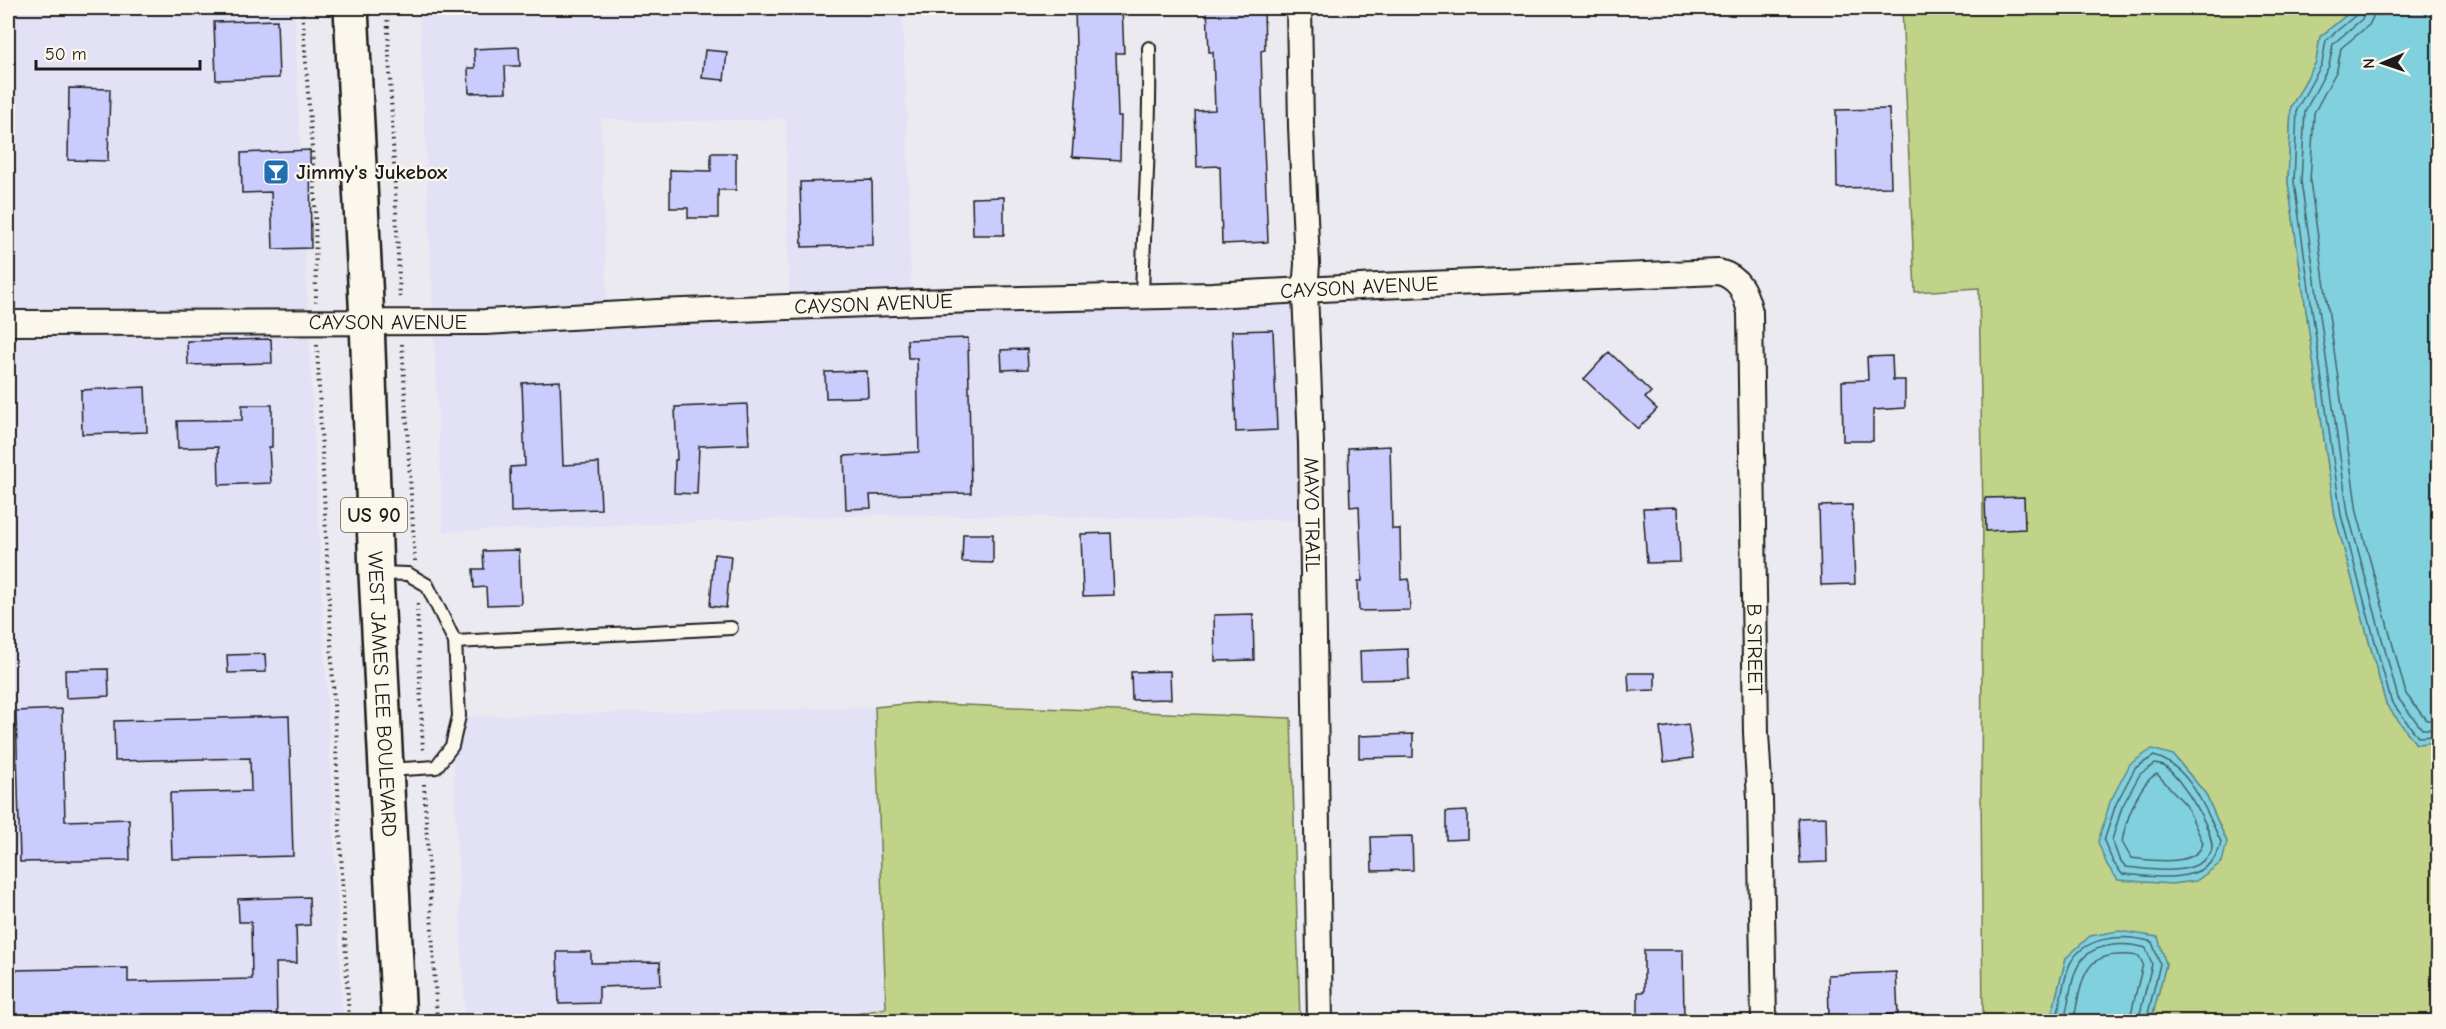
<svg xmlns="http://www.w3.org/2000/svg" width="2446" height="1029" font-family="'Comic Neue',sans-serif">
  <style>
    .built { fill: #e2e1f5 }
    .green { fill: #c1d388; stroke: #6e7852; stroke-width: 1.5; fill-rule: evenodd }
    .water { fill: #81d0de; stroke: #598890; stroke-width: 1.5 }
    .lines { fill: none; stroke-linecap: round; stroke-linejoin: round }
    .shore { stroke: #44646a; stroke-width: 1.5 }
    .building { fill: #caccfe; stroke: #1c1c1c; stroke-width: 1.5 }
    .service-casing { stroke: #1c1c1c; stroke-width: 16 }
    .minor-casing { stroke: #1c1c1c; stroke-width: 28 }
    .primary-casing { stroke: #1c1c1c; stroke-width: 38 }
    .path { stroke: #1c1c1c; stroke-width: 4; stroke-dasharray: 1.5 4.5; stroke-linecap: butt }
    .service { stroke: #fbf7ec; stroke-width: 12 }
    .minor { stroke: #fbf7ec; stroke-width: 24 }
    .primary { stroke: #fbf7ec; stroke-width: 33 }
    .labels { text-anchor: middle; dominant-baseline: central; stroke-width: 4.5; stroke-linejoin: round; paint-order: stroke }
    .shield { fill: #fbf7ec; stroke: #5f5e5a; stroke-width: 1.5 }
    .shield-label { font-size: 20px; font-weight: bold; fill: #1c1c1c }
    .poi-label { font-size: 21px; font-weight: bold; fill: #1c1c1c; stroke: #fbf7ec; text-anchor: start }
    .street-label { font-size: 21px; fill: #1c1c1c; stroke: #fbf7ec }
  </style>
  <rect width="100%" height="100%" fill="#eceaf1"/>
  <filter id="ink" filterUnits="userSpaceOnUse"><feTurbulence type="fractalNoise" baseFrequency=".0167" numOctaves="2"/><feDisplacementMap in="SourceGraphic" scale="12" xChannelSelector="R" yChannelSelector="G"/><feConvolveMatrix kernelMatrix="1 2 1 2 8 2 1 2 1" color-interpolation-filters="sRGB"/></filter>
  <g filter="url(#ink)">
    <path class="built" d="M 8,8 L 294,8 L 308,311 L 8,312 Z
      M 419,8 L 902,8 L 908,138 L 911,292 L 789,297 L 786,119 L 652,122 L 601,118 L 607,304 L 484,311 L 433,311 Z
      M 1293,302 L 1300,520 L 879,515 L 443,532 L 434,333 L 974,311 Z
      M 309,333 L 343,1021 L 11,1021 L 8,789 L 8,338 Z
      M 875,707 L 886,1008 L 834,1019 L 832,1011 L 465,1019 L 451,717 Z"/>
    <path class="green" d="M 1902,8 L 2355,8 L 2320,37 L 2316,62 L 2291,107 L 2288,182 L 2335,516 L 2386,704 L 2416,744 L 2438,742 L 2438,1021 L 2151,1021 L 2166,964 L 2066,958 L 2050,1021 L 1983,1021 L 1981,792 L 1983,513 L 1979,288 L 1915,292 ZM 2173,755 L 2205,793 L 2227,842 Z
      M 915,703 L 1291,718 L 1300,1021 L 832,1021 L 834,1019 L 886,1008 L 875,707 Z"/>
    <path class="water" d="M 2355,8 L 2438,8 L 2438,742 L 2416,744 L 2386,704 L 2335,516 L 2288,182 L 2291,107 L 2316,62 L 2320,37 Z
      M 2152,749 L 2173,755 L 2205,793 L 2227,842 L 2222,862 L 2196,881 L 2171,884 L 2118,880 L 2107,865 L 2098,842 L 2110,802 L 2130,764 Z
      M 2119,931 L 2158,937 L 2166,964 L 2151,1021 L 2050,1021 L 2066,958 L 2090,936 Z"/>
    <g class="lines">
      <path class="shore" d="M 2358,8 L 2356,15 L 2326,40 L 2322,64 L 2297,109 L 2294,182 L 2341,515 L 2391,701 L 2418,737 L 2438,736
        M 2366,8 L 2362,19 L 2333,44 L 2329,66 L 2305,111 L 2301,181 L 2348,513 L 2398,698 L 2422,729 L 2438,729
        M 2375,8 L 2373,17 L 2369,25 L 2341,48 L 2337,70 L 2314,113 L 2310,181 L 2357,512 L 2406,694 L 2426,720 L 2438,720
        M 2154,756 C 2190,766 2206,810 2221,842 C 2212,887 2155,877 2122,874 L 2113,862 L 2104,841 L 2116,804 L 2135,768 Z
        M 2155,764 C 2158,765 2161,765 2164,766 C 2179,775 2221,838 2210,854 C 2192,878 2151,869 2126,867 L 2119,859 L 2112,840 L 2122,807 L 2140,774 Z
        M 2157,774 L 2186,805 L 2203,843 C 2197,868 2149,860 2131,858 L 2122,842 C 2125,823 2139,782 2157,774 Z
        M 2056,1022 C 2060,1007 2064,973 2071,962 C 2086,935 2126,934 2152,942 L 2160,964 L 2146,1022
        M 2064,1022 C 2068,1007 2071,977 2078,966 C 2090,942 2124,942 2146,948 L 2152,964 L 2138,1022
        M 2073,1022 C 2084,976 2081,948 2139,956 L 2143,964 L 2129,1022"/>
    </g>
    <path class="building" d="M 1075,8 L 1122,8 L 1124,53 L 1116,53 L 1118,116 L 1121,116 L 1120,160 L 1072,157 L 1077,89 Z
      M 1207,8 L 1264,8 L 1265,50 L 1261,51 L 1263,123 L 1268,242 L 1222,244 L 1220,166 L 1197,167 L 1195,111 L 1215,110 L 1213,52 L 1209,52 Z
      M 277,20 L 279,78 L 216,80 L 214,22 Z
      M 519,47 L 520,66 L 505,66 L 506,92 L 469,93 L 468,68 L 475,68 L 474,49 Z
      M 705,50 L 727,52 L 724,80 L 702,78 Z
      M 69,88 L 110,89 L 108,161 L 68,160 Z
      M 1889,109 L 1891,187 L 1837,188 L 1836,110 Z
      M 310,150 L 311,248 L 273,249 L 271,192 L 242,193 L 241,153 Z
      M 711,153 L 736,153 L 736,190 L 718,190 L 718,218 L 688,218 L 688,208 L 670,208 L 670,170 L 711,171 Z
      M 872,180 L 873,245 L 802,247 L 800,182 Z
      M 1004,197 L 1004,235 L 973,235 L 972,198 Z
      M 1273,330 L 1277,430 L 1236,432 L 1232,331 Z
      M 968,338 L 971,493 L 870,495 L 871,508 L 846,509 L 844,456 L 919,452 L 917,358 L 908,358 L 907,340 Z
      M 271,339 L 272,363 L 188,365 L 187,341 Z
      M 1027,349 L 1028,369 L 1002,370 L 1001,350 Z
      M 1609,352 L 1651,392 L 1645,398 L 1657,409 L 1638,429 L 1584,379 Z
      M 1892,356 L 1893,380 L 1905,380 L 1905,408 L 1873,410 L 1873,441 L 1843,441 L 1842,381 L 1868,380 L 1867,357 Z
      M 867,371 L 868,397 L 826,398 L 825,372 Z
      M 560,381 L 563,465 L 599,463 L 601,509 L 511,512 L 510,467 L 525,466 L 522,383 Z
      M 145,387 L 147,432 L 82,434 L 81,390 Z
      M 747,404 L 749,444 L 699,446 L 697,494 L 674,493 L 675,460 L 677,460 L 675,407 Z
      M 242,405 L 272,405 L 272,447 L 269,447 L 271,483 L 219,485 L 218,447 L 178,448 L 177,421 L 242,420 Z
      M 1390,446 L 1392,529 L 1400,529 L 1401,580 L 1409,579 L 1410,610 L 1359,611 L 1358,581 L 1362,581 L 1359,506 L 1350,507 L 1348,448 Z
      M 2024,497 L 2025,529 L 1986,531 L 1985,498 Z
      M 1852,505 L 1855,584 L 1821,585 L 1819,506 Z
      M 1678,507 L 1680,562 L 1647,563 L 1643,508 Z
      M 1111,533 L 1114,595 L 1083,596 L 1081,534 Z
      M 963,534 L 993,534 L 993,563 L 962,562 Z
      M 519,550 L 521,604 L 487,605 L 486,587 L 474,588 L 473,569 L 484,569 L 483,551 Z
      M 714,554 L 731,556 L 726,608 L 710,606 Z
      M 1253,614 L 1254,660 L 1215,661 L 1214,615 Z
      M 1408,649 L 1409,679 L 1361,680 L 1360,651 Z
      M 265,654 L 266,672 L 228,673 L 227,655 Z
      M 108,669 L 109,696 L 66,698 L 65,670 Z
      M 1170,671 L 1171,699 L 1132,700 L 1131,672 Z
      M 1628,673 L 1655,673 L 1655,690 L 1629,691 Z
      M 62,709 L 65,821 L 129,819 L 130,860 L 20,862 L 16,711 Z
      M 289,716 L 293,856 L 172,859 L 170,793 L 251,791 L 250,758 L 115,761 L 114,721 Z
      M 1688,724 L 1693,758 L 1664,762 L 1660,728 Z
      M 1413,734 L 1413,757 L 1359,758 L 1359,736 Z
      M 1467,811 L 1467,839 L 1446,840 L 1446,812 Z
      M 1826,817 L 1827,862 L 1800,863 L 1798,818 Z
      M 1412,836 L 1413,870 L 1372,871 L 1371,837 Z
      M 309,897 L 310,925 L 296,926 L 297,963 L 276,963 L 277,1022 L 13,1022 L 12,970 L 128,968 L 128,982 L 252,979 L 251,922 L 239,922 L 238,899 Z
      M 1644,950 L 1683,950 L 1684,1022 L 1638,1022 L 1638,992 L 1644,992 Z
      M 557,952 L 591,952 L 591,963 L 660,962 L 661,985 L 599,987 L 599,1003 L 559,1004 Z
      M 1896,972 L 1898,1014 L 1829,1017 L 1828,975 Z"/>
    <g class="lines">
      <defs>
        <path id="service" d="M 1142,297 C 1144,213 1151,131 1149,48
          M 377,573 L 408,574 L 427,585 L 455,642 L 459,716 L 452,746 L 436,767 L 387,770
          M 455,642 L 731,628"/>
        <g id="minor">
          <path id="s1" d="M 1299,8 L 1301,126 L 1307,264 L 1305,291 L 1311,444 L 1320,1022"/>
          <path id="s2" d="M 8,323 L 485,322 L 658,312 L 974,300 L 1212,295 L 1378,286 L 1719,272 C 1740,278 1745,292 1750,312 L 1756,733 L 1760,799 L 1764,1022"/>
        </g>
        <g id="primary">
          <path id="s3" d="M 351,8 L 367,321 L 376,573 L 399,1022"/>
        </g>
      </defs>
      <use href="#service" class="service-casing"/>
      <use href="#minor" class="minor-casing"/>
      <use href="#primary" class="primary-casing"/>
      <path class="path" d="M 302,8 L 315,192 L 316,302
        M 387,8 L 400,300
        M 402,344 L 415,561
        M 317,345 L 349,1022
        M 417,604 L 423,753
        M 424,784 L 437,1022"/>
      <use href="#service" class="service"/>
      <use href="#minor" class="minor"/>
      <use href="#primary" class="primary"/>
    </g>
  </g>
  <defs>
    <symbol id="bar-square" viewBox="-11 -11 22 22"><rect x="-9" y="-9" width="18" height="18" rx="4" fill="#1f6fb2" stroke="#fbf7ec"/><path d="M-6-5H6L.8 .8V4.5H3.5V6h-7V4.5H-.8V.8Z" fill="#fff"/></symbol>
  </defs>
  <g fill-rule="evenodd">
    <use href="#bar-square" x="261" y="157" width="30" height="30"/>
  </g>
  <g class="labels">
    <rect class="shield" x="341" y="498" width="66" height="34" rx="4.5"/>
    <g class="shield-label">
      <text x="374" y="515">US 90</text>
    </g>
    <g class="poi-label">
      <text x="296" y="172">Jimmy's Jukebox</text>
    </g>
    <g class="street-label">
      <text stroke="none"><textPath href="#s2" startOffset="1352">CAYSON AVENUE</textPath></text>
      <text stroke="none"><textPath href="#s2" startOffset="866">CAYSON AVENUE</textPath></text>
      <text stroke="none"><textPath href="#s2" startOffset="380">CAYSON AVENUE</textPath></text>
      <text stroke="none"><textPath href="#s1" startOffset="507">MAYO TRAIL</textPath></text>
      <text stroke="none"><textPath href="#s2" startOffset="2103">B STREET</textPath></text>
      <text stroke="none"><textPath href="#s3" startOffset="687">WEST JAMES LEE BOULEVARD</textPath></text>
    </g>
  </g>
  <rect width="2446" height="1029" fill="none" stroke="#fbf7ec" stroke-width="30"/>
  <rect x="15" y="15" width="2416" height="999" fill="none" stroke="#1c1c1c" stroke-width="2" filter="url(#ink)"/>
  <g transform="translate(2383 63) rotate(268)" stroke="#fbf7ec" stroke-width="4.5" paint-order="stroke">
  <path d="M0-4.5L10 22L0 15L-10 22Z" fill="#1c1c1c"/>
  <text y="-9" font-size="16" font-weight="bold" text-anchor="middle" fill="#1c1c1c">N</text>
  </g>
  <path d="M36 60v9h164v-9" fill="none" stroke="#1c1c1c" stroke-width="3"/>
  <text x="45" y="60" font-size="18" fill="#1c1c1c" stroke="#fbf7ec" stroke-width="4.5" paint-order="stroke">50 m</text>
</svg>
